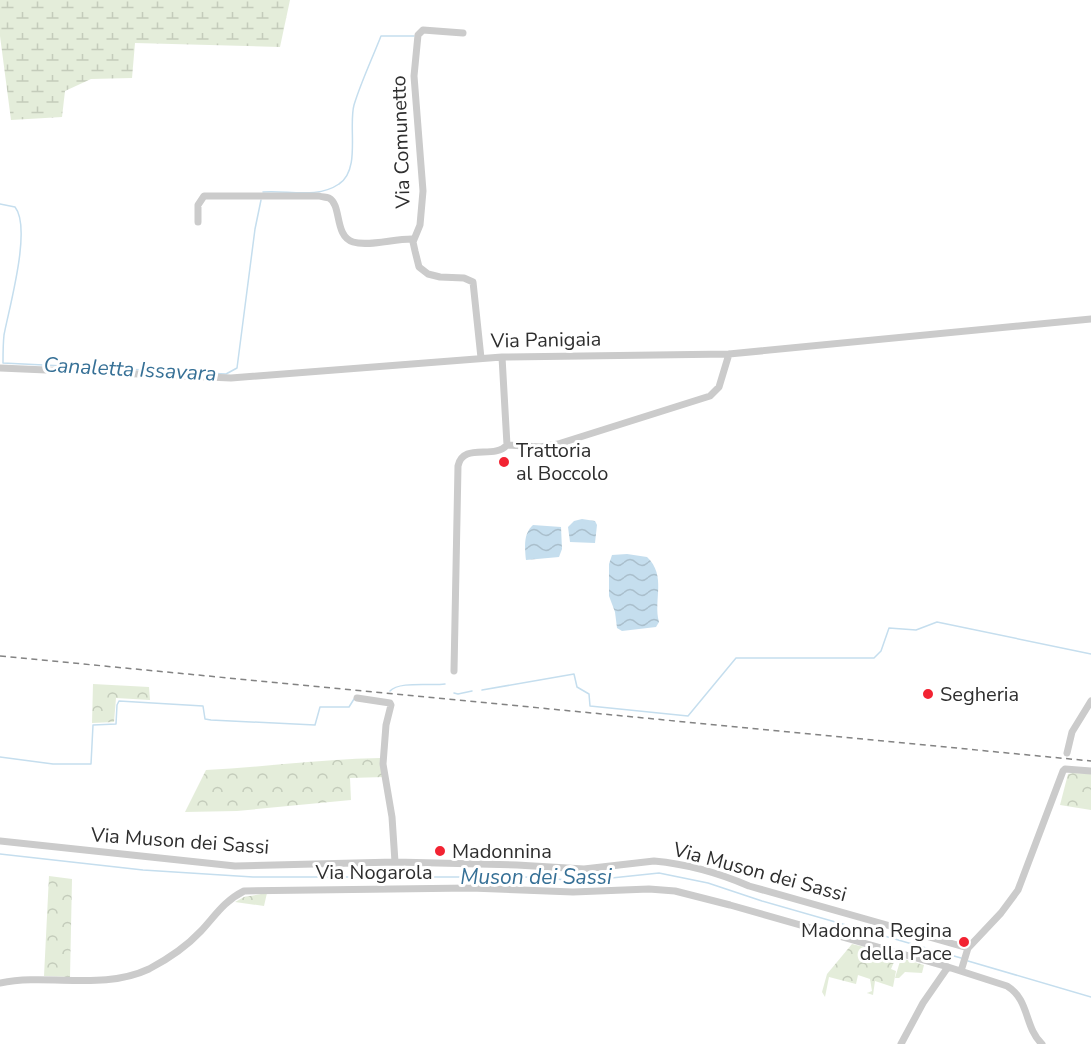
<svg xmlns="http://www.w3.org/2000/svg" width="1091" height="1044" font-family="'Nunito Sans',sans-serif">
  <style>
    .forest { fill: url(#forest-crowns) }
    .wetland { fill: url(#wetland-marsh) }
    .water { fill: url(#water-waves) }
    .lines { fill: none; stroke-linecap: round; stroke-linejoin: round }
    .stream { stroke: #c5deee; stroke-width: 1.5 }
    .minor { stroke: #cbcbcb; stroke-width: 7 }
    .rail { stroke: #838383; stroke-width: 1.5; stroke-dasharray: 6 4.5; stroke-linecap: butt }
    .poi-dot { fill: #f22332; stroke: #fff; stroke-width: 2 }
    .labels { text-anchor: middle; dominant-baseline: central; stroke-width: 6; stroke-linejoin: round; paint-order: stroke }
    .street-label { font-size: 20px; fill: #2e2e2e; stroke: #fff }
    .poi-label { font-size: 20px; fill: #2e2e2e; stroke: #fff; text-anchor: start }
    .water-label { font-size: 21px; font-style: italic; fill: #367096; stroke: #fff }
  </style>
  <defs>
    <pattern id="forest-crowns" width="20" height="18" patternUnits="userSpaceOnUse" patternTransform="scale(1.5)"><rect width="20" height="18" fill="#e4edda"/><path d="M2 6a3 3 0 1 1 6 0M12 15a3 3 0 1 1 6 0" fill="none" stroke="#c4ccbb"/></pattern>
    <pattern id="wetland-marsh" width="20" height="14" patternUnits="userSpaceOnUse" patternTransform="scale(1.5)"><rect width="20" height="14" fill="#e4edda"/><path d="M1 5h8M5 5V1M11 12h8M15 12V8" fill="none" stroke="#c4ccbb"/></pattern>
    <pattern id="water-waves" width="16" height="10" patternUnits="userSpaceOnUse" patternTransform="scale(1.5)"><rect width="16" height="10" fill="#c5deee"/><path d="M0 5q4-4 8 0t8 0" fill="none" stroke="#aabfcc"/></pattern>
  </defs>
  <rect width="100%" height="100%" fill="#fff"/>
  <path class="forest" d="M 93,684 L 149,687 L 150,700 L 116,698 L 114,722 L 92,723 Z
    M 380,758 L 384,777 L 350,778 L 351,800 L 237,811 L 185,812 L 206,770 C 264,767 322,759 380,758 Z
    M 1073,773 L 1091,774 L 1091,810 L 1060,805 L 1068,774 Z
    M 49,876 L 72,879 L 70,977 L 44,976 Z
    M 267,893 L 264,906 L 235,902 L 244,897 Z
    M 852,944 L 897,955 L 891,969 L 896,971 L 893,987 L 875,981 L 873,995 L 867,993 L 872,991 L 870,979 L 858,975 L 856,984 L 829,977 L 825,997 L 822,992 L 827,974 Z
    M 901,958 L 924,965 L 922,973 L 905,972 L 899,978 L 895,978 Z"/>
  <path class="wetland" d="M 0,0 L 290,0 L 280,47 L 135,43 L 132,78 L 91,79 L 65,91 L 62,117 L 11,120 L 0,36 Z"/>
  <path class="water" d="M 582,519 L 595,521 L 597,525 L 595,543 L 570,542 L 568,527 L 574,521 Z
    M 533,525 L 561,527 L 562,549 L 559,557 L 526,560 C 525,547 523,534 533,525 Z
    M 627,554 L 647,557 C 667,576 653,600 659,622 L 656,627 L 622,631 L 617,628 L 615,612 L 609,596 L 609,564 L 612,555 Z"/>
  <g class="lines">
    <path class="stream" d="M 263,192 C 288,190 317,199 339,184 C 361,170 348,126 354,105 C 361,82 372,59 381,36 L 414,36
      M 0,204 L 15,207 C 32,228 9,308 4,335 C 3,344 3,354 3,363 L 226,374 L 237,368 L 255,229 L 261,200
      M 482,690 L 574,674 L 577,687 L 589,694 L 590,706 L 688,716 L 736,658 L 874,658 L 881,651 L 889,628 L 916,630 L 937,622 L 1091,654
      M 390,691 C 399,681 430,686 445,684
      M 454,693 L 458,694 L 472,691
      M 0,757 L 53,764 L 91,764 L 93,725 L 116,724 L 117,705 L 119,701 L 203,706 L 205,719 L 211,720 L 315,725 L 320,707 L 349,707 L 354,699
      M 0,854 L 143,870 L 253,877 L 525,877 L 583,881 L 659,873 L 708,883 L 762,901 L 961,958
      M 968,961 L 1091,997"/>
    <path class="minor" d="M 463,33 L 423,30 L 418,35 L 414,76 L 423,191 L 420,225 L 413,242 L 415,251 L 419,267 L 428,274 L 440,277 L 464,278 L 473,282 L 481,358
      M 198,222 L 198,205 L 204,196 L 319,196 C 322,197 326,197 329,198 C 342,205 334,236 353,242 C 369,247 396,238 414,239
      M 0,368 L 231,378 L 502,357 L 729,354 L 1091,319
      M 507,445 L 540,447 L 558,444 L 710,396 L 719,387 L 729,354
      M 454,671 L 458,466 C 463,442 494,460 507,445 L 502,357
      M 357,698 L 390,703 L 391,705 L 386,725 L 383,764 L 392,817 L 395,862
      M 1067,753 L 1072,732 L 1091,701
      M 0,841 L 235,866 L 395,862 L 517,865 L 584,869 L 654,861 C 687,864 719,873 749,886 L 968,948
      M 961,971 L 968,948 L 1001,913 L 1018,890 L 1063,771 L 1065,769 L 1091,771
      M 0,983 C 49,973 102,991 149,969 C 168,959 186,947 201,931 C 215,916 224,901 244,891 L 471,888 L 573,892 L 649,889 L 675,891 L 730,905 L 948,967 L 1007,986 C 1030,1000 1024,1027 1042,1044
      M 901,1044 L 923,1003 L 948,967"/>
    <path class="rail" d="M 0,656 L 1091,761"/>
  </g>
  <g class="poi-dot">
    <circle cx="504" cy="462" r="6"/>
    <circle cx="928" cy="694" r="6"/>
    <circle cx="440" cy="851" r="6"/>
    <circle cx="964" cy="942" r="6"/>
  </g>
  <g class="labels">
    <g class="street-label">
      <text transform="translate(401 142) rotate(-92)">Via Comunetto</text>
      <text transform="translate(546 340) rotate(-1)">Via Panigaia</text>
      <text transform="translate(180 841) rotate(4)">Via Muson dei Sassi</text>
      <text x="374" y="872">Via Nogarola</text>
      <text transform="translate(760 872) rotate(15)">Via Muson dei Sassi</text>
    </g>
    <g class="poi-label">
      <text x="516" y="450">Trattoria<tspan x="516" dy="23">al Boccolo</tspan></text>
      <text x="940" y="694">Segheria</text>
      <text x="452" y="851">Madonnina</text>
      <text x="952" y="930" text-anchor="end">Madonna Regina<tspan x="952" dy="23">della Pace</tspan></text>
    </g>
    <g class="water-label">
      <text transform="translate(130 369) rotate(3)">Canaletta Issavara</text>
      <text x="536" y="877">Muson dei Sassi</text>
    </g>
  </g>
</svg>
